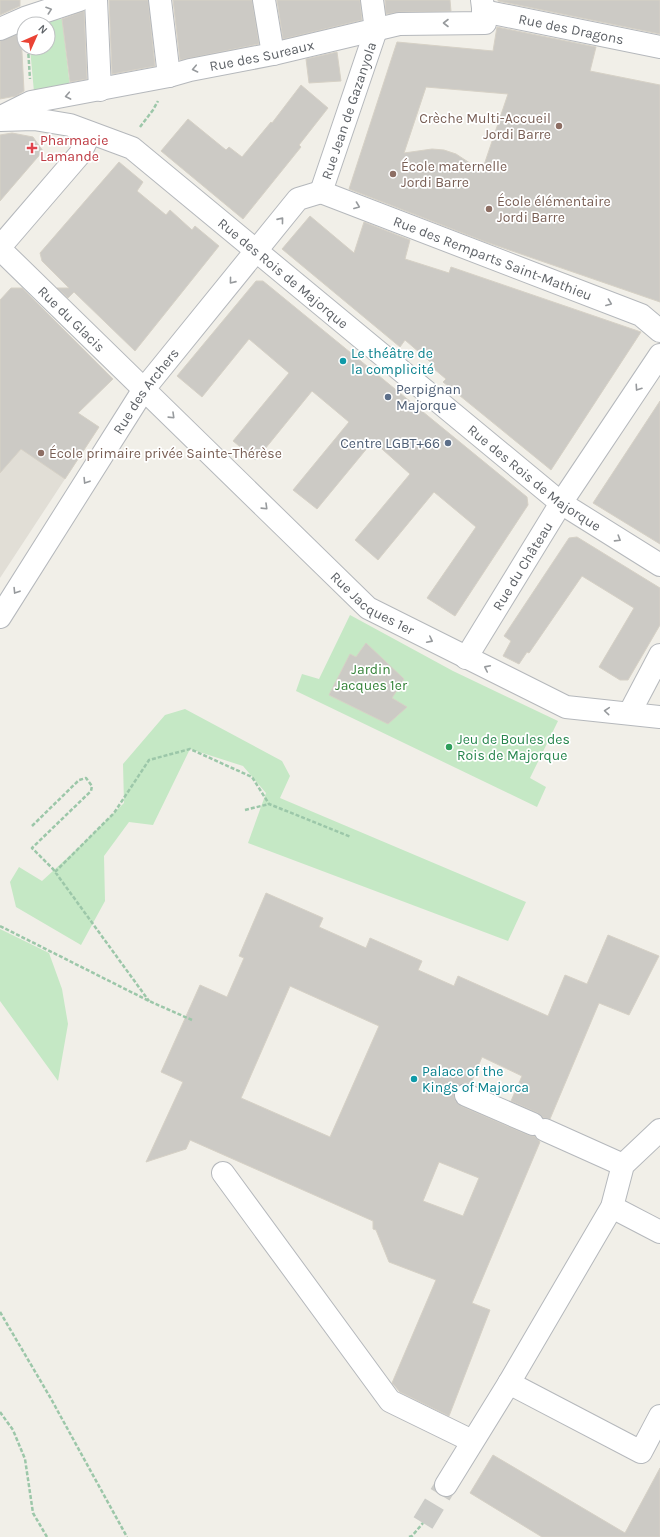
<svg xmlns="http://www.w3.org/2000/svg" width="660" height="1537" font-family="Karla,sans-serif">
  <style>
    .education { fill: #e1ded6 }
    .green { fill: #c5e8c5 }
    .building { fill: #cccac5; stroke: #d6d1c6; fill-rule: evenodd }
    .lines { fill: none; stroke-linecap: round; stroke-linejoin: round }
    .minor-tunnel { stroke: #ccccc8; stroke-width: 22; stroke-dasharray: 22 11; stroke-linecap: butt }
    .minor-casing { stroke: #b5b8bc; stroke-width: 24 }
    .path { stroke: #9cc7a9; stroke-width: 2.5; stroke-dasharray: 4 2; stroke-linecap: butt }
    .minor { stroke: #fff; stroke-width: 22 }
    .oneway { stroke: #979a9d }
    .education-dot { fill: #8d6e63; stroke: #fff; stroke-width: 1.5 }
    .health-dot { fill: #e0444e; stroke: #fff; stroke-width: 1.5 }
    .culture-dot { fill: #0f9aa8; stroke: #fff; stroke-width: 1.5 }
    .service-dot { fill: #5c6f8a; stroke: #fff; stroke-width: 1.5 }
    .leisure-dot { fill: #2e9e5b; stroke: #fff; stroke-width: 1.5 }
    .labels { text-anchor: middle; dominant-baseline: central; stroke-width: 3.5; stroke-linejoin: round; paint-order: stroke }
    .street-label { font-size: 14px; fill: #5f6368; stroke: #fff }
    .education-label { font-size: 14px; fill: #785e54; stroke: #fff; text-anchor: start }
    .health-label { font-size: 14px; fill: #be3a42; stroke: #fff; text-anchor: start }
    .culture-label { font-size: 14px; fill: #0d838f; stroke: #fff; text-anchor: start }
    .service-label { font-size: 14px; fill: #4e5e75; stroke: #fff; text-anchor: start }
    .park-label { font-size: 14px; fill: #348238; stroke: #fff }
    .leisure-label { font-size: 14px; fill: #27864d; stroke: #fff; text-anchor: start }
  </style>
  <rect width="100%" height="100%" fill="#f1efe8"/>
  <path class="education" d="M 57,399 L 99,427 L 0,578 L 0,413 Z"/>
  <path class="green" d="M 62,19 L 70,87 L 34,92 L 30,48 L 48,48 L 48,24 L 28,24 Z
    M 350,615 L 453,671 L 558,721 L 530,778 L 546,787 L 537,807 L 296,691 L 302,674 L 319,679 Z
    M 185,709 L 282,761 L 290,776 L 280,798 L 526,902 L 508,941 L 248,843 L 266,793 L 243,766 L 190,749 L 153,825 L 129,822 L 104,856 L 105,901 L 81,945 L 16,907 L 10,882 L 19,867 L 42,881 L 77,849 L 124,803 L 123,764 L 165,715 Z
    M 0,929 L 49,953 L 62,989 L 68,1024 L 58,1081 L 0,1001 Z"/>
  <path class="building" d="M 0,0 L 20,0 L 20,6 L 0,15 Z
    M 109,0 L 148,0 L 155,66 L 112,74 Z
    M 173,0 L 252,0 L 259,44 L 180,60 Z
    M 277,0 L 360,0 L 362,20 L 283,39 Z
    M 385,0 L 450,0 L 451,11 L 399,12 L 386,14 Z
    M 498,0 L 660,0 L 660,34 L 498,1 Z
    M 84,11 L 87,79 L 70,82 L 62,19 Z
    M 497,27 L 596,47 L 590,71 L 660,85 L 660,302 L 486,242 L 349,189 L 397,42 L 493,51 ZM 426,87 L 508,94 L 482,171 L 456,154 L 444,150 L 432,149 L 404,153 Z
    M 21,33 L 24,91 L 16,96 L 0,99 L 0,41 Z
    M 337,52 L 341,81 L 309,83 L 306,59 Z
    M 301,85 L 328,108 L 299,145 L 301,147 L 243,219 L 161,151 L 188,119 L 226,150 L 229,147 L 242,157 L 271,122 L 272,123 Z
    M 12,133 L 33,137 L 43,151 L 0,201 L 0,135 Z
    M 119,162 L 143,182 L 137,191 L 166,215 L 170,210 L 192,230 L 195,226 L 219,246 L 135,351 L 74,292 L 68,298 L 57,288 L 69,288 L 42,261 L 40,253 Z
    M 310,216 L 354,253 L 364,222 L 410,240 L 405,259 L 449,273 L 451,267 L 641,332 L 551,470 L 443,382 L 446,379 L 433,368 L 435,366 L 405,340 L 400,347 L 282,249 Z
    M 256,281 L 263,281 L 527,497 L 528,505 L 455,616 L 427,598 L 476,527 L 434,492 L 378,560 L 355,540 L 410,474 L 373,441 L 317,509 L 293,490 L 349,422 L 312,391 L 256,460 L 233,441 L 289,373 L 249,339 L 202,397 L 177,376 Z
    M 11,288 L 22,288 L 113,379 L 78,413 L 99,427 L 65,479 L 21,449 L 0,473 L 0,300 Z
    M 660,401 L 660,544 L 593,503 Z
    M 577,537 L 660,588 L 660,625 L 628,680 L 620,680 L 599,667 L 634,608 L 582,576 L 529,653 L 527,652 L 519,664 L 503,656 L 511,641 L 504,636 L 569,538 Z
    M 366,643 L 404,679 L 392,698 L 407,707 L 388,724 L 329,695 L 350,654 L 356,657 Z
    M 266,893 L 323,918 L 319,927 L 366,948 L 370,938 L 422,961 L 418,970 L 454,986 L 458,976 L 548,1016 L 565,975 L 587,984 L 608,935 L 659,956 L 629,1015 L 599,1003 L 550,1119 L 544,1118 L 538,1113 L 511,1101 L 522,1076 L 482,1057 L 471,1083 L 464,1083 L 459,1085 L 455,1090 L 454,1097 L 456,1102 L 461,1106 L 528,1135 L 534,1136 L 540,1142 L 472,1303 L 490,1310 L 449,1416 L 400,1392 L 392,1383 L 436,1280 L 389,1262 L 376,1230 L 373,1229 L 373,1221 L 190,1140 L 186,1149 L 146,1162 L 183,1082 L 161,1072 L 200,985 L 227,997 L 244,958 L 239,956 ZM 290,986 L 379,1026 L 330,1137 L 241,1098 ZM 439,1162 L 479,1178 L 463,1216 L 423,1201 Z
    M 493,1455 L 625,1533 L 660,1468 L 660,1537 L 542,1537 L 470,1493 Z"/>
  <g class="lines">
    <path class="minor-tunnel" d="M 423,1523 L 446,1485"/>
    <defs>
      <g id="minor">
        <path d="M 96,0 L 100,90"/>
        <path d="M 160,0 L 169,76"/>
        <path d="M 264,0 L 273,54"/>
        <path id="s1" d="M 483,11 L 660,47"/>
        <path d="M 0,29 L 25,18 L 79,0"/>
        <path id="s2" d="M 1,117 L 31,102 L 169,76 L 190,70 L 273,54 L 399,24 L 485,23 L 482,0"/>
        <path id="s3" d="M 0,120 L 34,119 L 70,125 L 132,148 L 561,503 L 660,565"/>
        <path id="s4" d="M 321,192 L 641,315 L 660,331"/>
        <path id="s5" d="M 321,192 L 376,30 L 372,0"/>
        <path d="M 0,247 L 80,154 L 90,133"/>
        <path id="s6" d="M 0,249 L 368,608 L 566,707 L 660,717"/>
        <path id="s7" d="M 0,617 L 144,389 L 298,199 L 321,192"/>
        <path id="s8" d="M 466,658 L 561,503 L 660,355"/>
        <path d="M 630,712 L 660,655"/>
        <path d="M 466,1095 L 533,1124"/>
        <path d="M 545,1130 L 623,1165"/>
        <path d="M 223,1173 L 390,1401 L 472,1441"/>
        <path d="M 612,1207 L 660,1232"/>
        <path d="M 509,1383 L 641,1452 L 660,1416"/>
        <path d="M 446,1485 L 509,1383 L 612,1207 L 623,1165 L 660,1130"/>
      </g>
    </defs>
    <use href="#minor" class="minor-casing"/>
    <path class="path" d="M 28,48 L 30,79
      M 140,127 L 153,110 L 158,101
      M 245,810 L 269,804
      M 32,826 L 79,780 L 86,778 L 92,786 L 91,791 L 32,848 L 53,869 L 149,1001
      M 55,872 L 114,813 L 149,760 L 190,749 L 252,777 L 269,804 L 351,837
      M 0,926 L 149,1001 L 192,1020
      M 0,1312 L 50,1397 L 127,1537
      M 0,1412 L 13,1430 L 25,1459 L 33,1513 L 47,1537
      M 409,1537 L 412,1536 L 423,1523"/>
    <use href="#minor" class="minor"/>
  </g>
  <defs><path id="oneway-chevron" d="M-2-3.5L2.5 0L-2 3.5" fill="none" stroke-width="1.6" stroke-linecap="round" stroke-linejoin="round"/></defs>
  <g class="oneway">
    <use href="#oneway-chevron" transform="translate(49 10) rotate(-19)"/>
    <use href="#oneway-chevron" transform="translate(446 23) rotate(180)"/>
    <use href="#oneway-chevron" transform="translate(195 69) rotate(168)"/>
    <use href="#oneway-chevron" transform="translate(68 96) rotate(169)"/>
    <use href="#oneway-chevron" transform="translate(357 206) rotate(21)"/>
    <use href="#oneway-chevron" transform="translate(281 220) rotate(-51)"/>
    <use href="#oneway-chevron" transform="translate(232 281) rotate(129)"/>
    <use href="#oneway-chevron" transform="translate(609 303) rotate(21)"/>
    <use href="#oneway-chevron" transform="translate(638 388) rotate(124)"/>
    <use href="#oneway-chevron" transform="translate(172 416) rotate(44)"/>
    <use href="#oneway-chevron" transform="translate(86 481) rotate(122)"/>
    <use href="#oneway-chevron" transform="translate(265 507) rotate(44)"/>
    <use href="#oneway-chevron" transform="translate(618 539) rotate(32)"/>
    <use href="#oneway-chevron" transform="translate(16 591) rotate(122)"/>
    <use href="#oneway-chevron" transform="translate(430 640) rotate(27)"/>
    <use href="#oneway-chevron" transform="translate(487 668) rotate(-154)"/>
    <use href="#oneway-chevron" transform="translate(607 711) rotate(-175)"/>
  </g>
  <g class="education-dot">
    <circle cx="559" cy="126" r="4"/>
    <circle cx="393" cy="174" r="4"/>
    <circle cx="489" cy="209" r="4"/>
    <circle cx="41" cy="453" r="4"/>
  </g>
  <path class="health-dot" d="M30 142h4v4h4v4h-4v4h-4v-4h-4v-4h4z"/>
  <g class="culture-dot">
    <circle cx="343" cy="361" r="4"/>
    <circle cx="414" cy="1079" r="4"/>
  </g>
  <g class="service-dot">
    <circle cx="388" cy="397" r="4"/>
    <circle cx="448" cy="443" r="4"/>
  </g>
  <circle class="leisure-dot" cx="449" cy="747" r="4"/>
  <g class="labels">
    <g class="street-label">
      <text stroke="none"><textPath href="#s1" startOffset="90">Rue des Dragons</textPath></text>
      <text stroke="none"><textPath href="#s2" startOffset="269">Rue des Sureaux</textPath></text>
      <text stroke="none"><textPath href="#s5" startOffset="86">Rue Jean de Gazanyola</textPath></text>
      <text stroke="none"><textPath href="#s4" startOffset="184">Rue des Remparts Saint-Mathieu</textPath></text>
      <text stroke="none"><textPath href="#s3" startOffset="333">Rue des Rois de Majorque</textPath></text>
      <text stroke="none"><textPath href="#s6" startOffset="100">Rue du Glacis</textPath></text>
      <text stroke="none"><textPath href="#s7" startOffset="269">Rue des Archers</textPath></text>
      <text stroke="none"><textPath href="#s3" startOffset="657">Rue des Rois de Majorque</textPath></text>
      <text stroke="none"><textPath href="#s8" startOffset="108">Rue du Château</textPath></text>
      <text stroke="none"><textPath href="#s6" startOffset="515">Rue Jacques 1er</textPath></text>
    </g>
    <g class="education-label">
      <text x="551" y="118" text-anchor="end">Crèche Multi-Accueil<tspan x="551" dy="16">Jordi Barre</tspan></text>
      <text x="401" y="166">École maternelle<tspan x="401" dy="16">Jordi Barre</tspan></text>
      <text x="497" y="201">École élémentaire<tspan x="497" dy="16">Jordi Barre</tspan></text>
      <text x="49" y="453">École primaire privée Sainte-Thérèse</text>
    </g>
    <g class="health-label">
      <text x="40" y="140">Pharmacie<tspan x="40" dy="16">Lamande</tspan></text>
    </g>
    <g class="culture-label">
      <text x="351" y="353">Le théâtre de<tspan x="351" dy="16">la complicité</tspan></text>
      <text x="422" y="1071">Palace of the<tspan x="422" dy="16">Kings of Majorca</tspan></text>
    </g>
    <g class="service-label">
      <text x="396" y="389">Perpignan<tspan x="396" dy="16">Majorque</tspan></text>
      <text x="440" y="443" text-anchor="end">Centre LGBT+66</text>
    </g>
    <g class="park-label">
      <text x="371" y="669">Jardin<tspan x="371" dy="16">Jacques 1er</tspan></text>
    </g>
    <g class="leisure-label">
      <text x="457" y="739">Jeu de Boules des<tspan x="457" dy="16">Rois de Majorque</tspan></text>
    </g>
  </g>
  <g transform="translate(36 36) rotate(45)"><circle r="19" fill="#ffffff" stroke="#bfc1c3"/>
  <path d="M0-3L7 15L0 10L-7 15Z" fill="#ea4335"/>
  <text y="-6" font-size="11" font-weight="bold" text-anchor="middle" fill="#5f6368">N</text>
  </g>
</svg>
